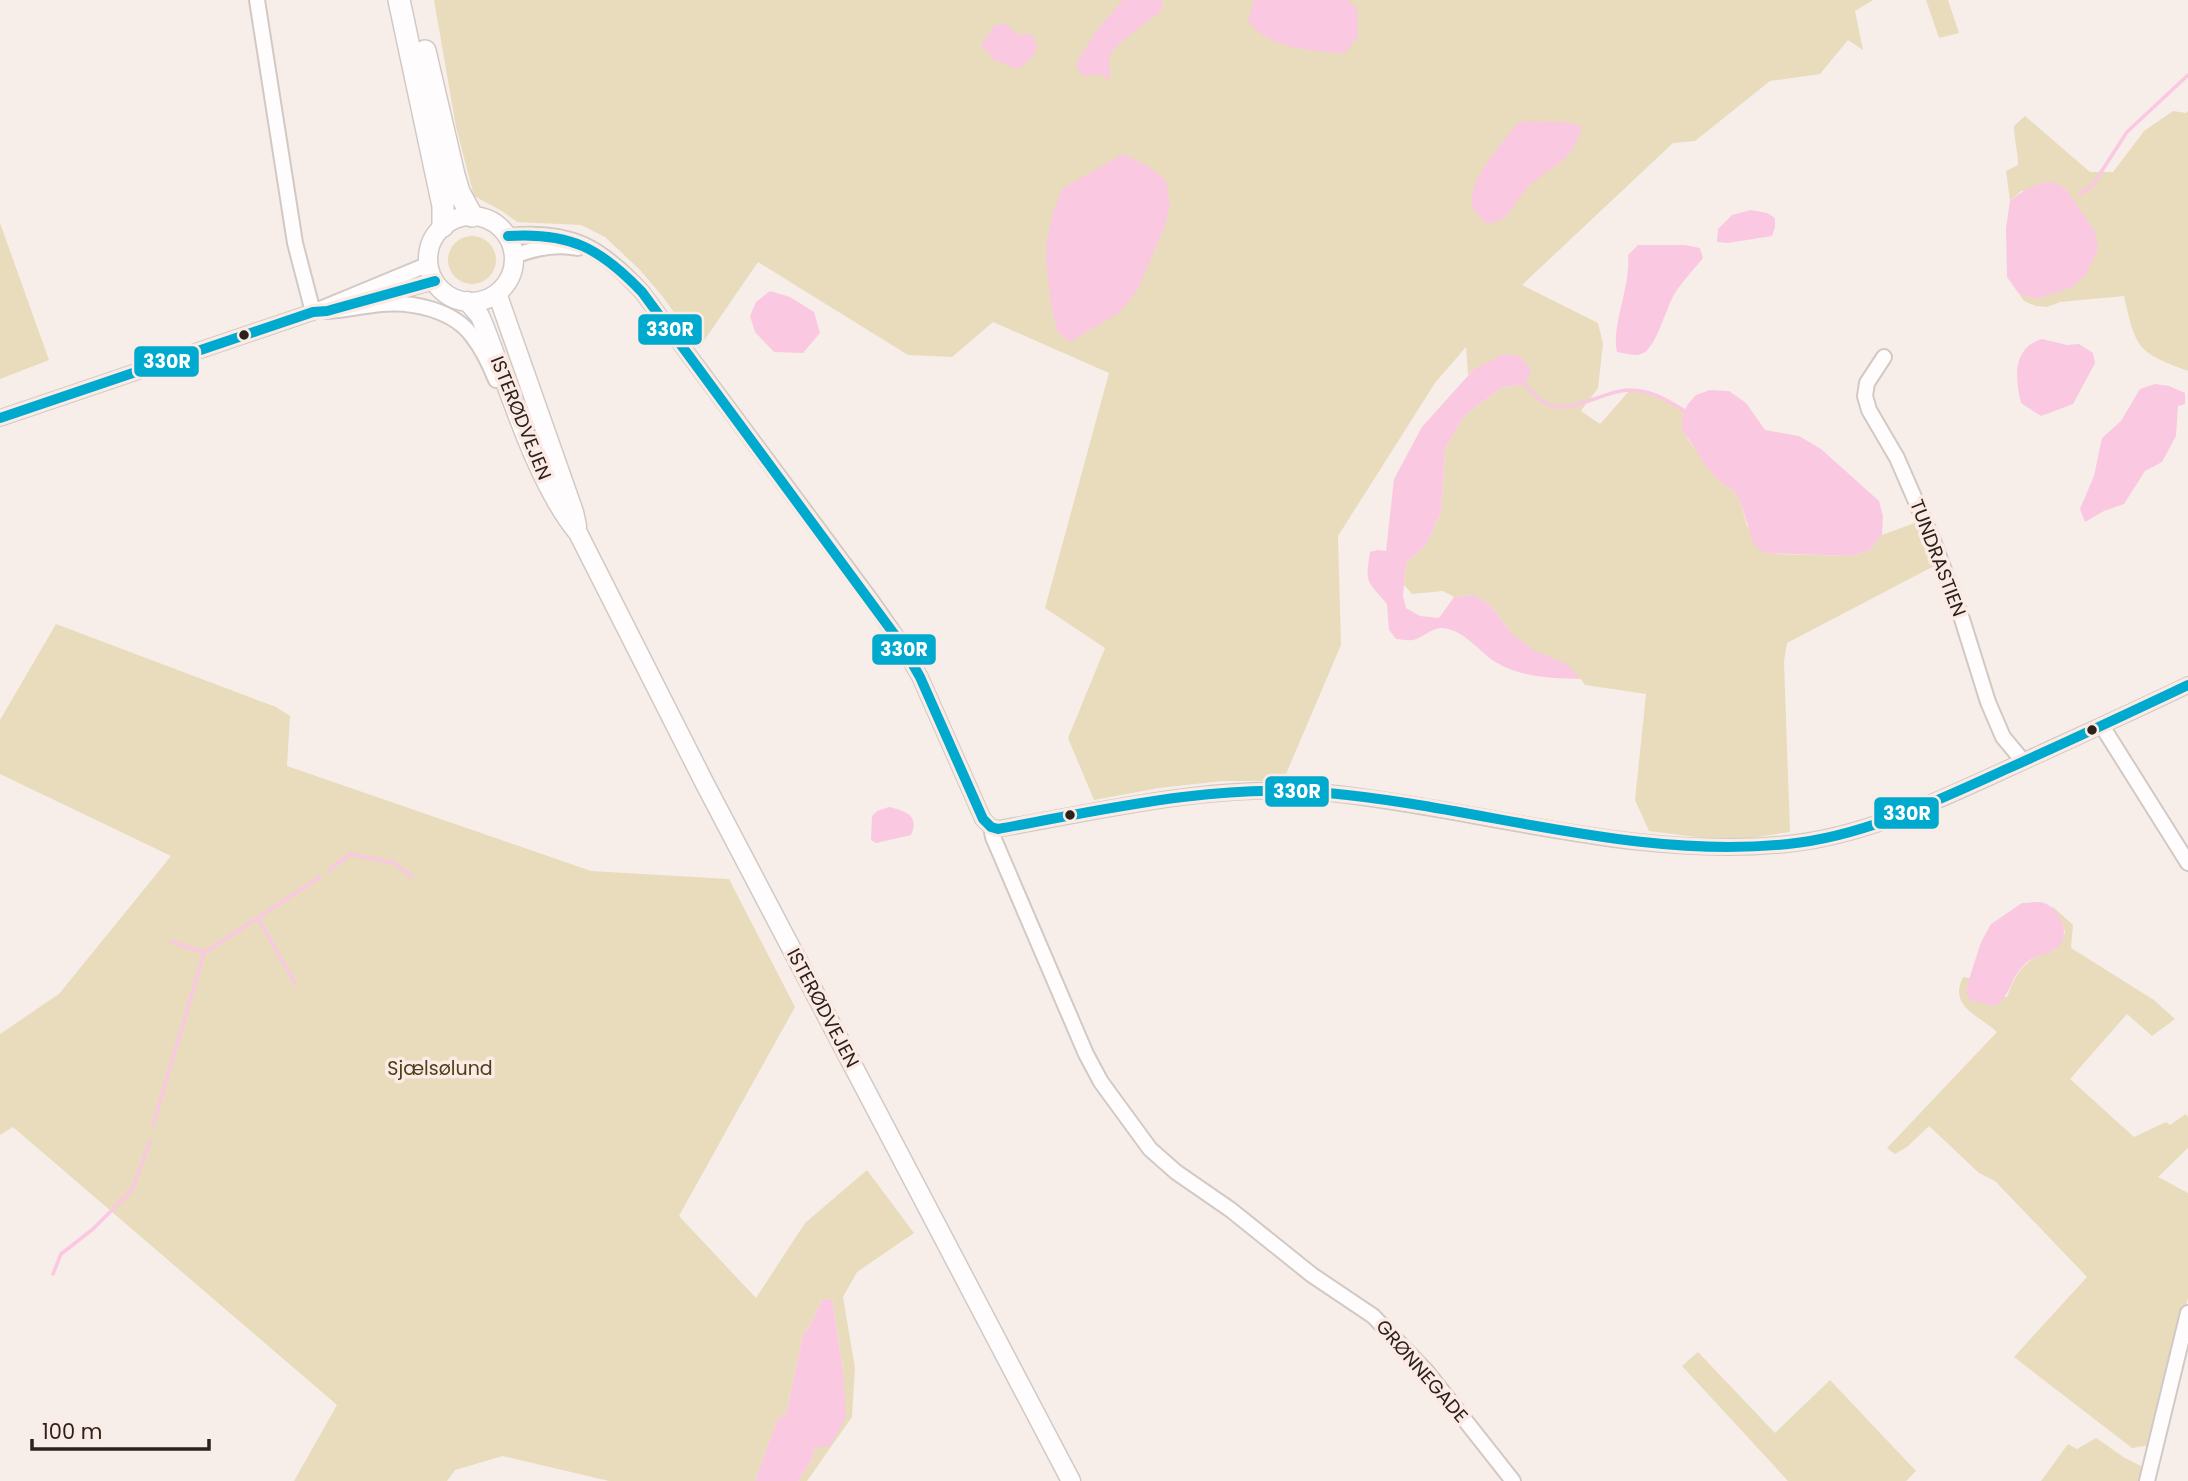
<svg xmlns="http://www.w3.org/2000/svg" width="2188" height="1481" font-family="Poppins,sans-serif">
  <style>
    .green { fill: #e8dcbd }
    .water { fill: #fac8e0 }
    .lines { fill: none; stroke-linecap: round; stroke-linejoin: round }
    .stream { stroke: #fac8e0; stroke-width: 3.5 }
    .minor-casing { stroke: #d2c9c5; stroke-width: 18 }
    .major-casing { stroke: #d2c9c5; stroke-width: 21 }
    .highway-casing { stroke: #d2c9c5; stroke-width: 24 }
    .minor { stroke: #fefcfc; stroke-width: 14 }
    .major { stroke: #fefcfc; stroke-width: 18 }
    .highway { stroke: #fefcfc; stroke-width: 21 }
    .bus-1-casing { stroke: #fcebe5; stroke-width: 16 }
    .bus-1 { stroke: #00a9ce; stroke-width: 10 }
    .bus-dot { fill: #2b211d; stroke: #fcebe5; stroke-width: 2.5 }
    .labels { text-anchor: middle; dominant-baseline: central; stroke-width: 7; stroke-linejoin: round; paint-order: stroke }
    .street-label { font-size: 19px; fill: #2b211d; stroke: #fcebe5 }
    .park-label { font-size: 19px; fill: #4a401a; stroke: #fcebe5 }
    .line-badge { stroke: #fcebe5; stroke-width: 2.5 }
    .badge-label { font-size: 19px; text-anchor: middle; font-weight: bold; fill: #fff }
  </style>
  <rect width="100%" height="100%" fill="#f7eeea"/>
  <path class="green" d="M 434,0 L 1873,0 L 1855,11 L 1863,50 L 1848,40 L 1820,74 L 1770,81 L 1695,141 L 1673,143 L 1522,285 L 1598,323 L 1603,344 L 1598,388 L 1581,411 L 1600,424 L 1630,390 L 1659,396 L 1685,411 L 1682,416 L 1684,432 L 1689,441 L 1718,480 L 1734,491 L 1741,503 L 1747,526 L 1776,554 L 1850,556 L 1869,551 L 1882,535 L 1920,521 L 1936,565 L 1787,643 L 1784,661 L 1790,832 L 1751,838 L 1711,839 L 1649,831 L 1635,800 L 1646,694 L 1585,685 L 1581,679 L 1535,652 L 1512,634 L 1491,606 L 1474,595 L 1454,597 L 1443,591 L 1412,594 L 1404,585 L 1406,563 L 1426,545 L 1441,512 L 1445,448 L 1465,415 L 1502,387 L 1524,385 L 1474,369 L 1468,375 L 1466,347 L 1435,383 L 1338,536 L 1341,645 L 1283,781 L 1222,781 L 1159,788 L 1094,800 L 1068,738 L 1105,648 L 1045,608 L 1109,373 L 993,322 L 952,357 L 908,355 L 758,262 L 699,348 L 663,297 L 640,270 L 605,237 L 581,225 L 517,222 L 502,211 L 474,196 L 456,127 Z
    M 1926,0 L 1948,0 L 1959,33 L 1939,38 Z
    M 2173,111 L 2186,113 L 2188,111 L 2188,371 C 2137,352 2136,349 2124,296 L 2060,302 L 2047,307 L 2036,306 L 2024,301 L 2019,294 L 2038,299 L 2071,198 L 2066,189 L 2021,191 L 2010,201 L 2006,171 L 2018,165 C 2018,151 2014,140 2014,126 L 2025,116 L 2090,172 L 2113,172 L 2144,131 Z
    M 0,223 L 49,360 L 0,379 Z
    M448 260a24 24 0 1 1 48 0a24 24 0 1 1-48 0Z
    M 56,624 L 276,707 L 290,716 L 287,766 L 591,871 L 729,879 L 795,1007 L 679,1216 L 756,1298 L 805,1223 L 867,1170 L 914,1233 L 857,1272 L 843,1297 L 855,1368 L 852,1417 L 807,1481 L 798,1481 L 813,1458 L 814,1447 L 843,1371 L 832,1299 L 822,1300 L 809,1327 L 803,1335 L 786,1415 L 778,1418 L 755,1481 L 609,1481 L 503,1456 L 455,1470 L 447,1481 L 294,1481 L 337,1405 L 13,1127 L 0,1135 L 0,1034 L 59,994 L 171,856 L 0,774 L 0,720 Z
    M 2051,905 L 2073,925 L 2071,948 L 2154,1000 L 2175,1019 L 2152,1036 L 2127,1014 L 2070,1079 L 2134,1137 L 2166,1122 L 2170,1125 L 2186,1114 L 2188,1117 L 2188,1148 L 2158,1177 L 2188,1193 L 2188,1298 L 2151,1445 L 2132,1448 L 2014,1357 L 2087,1277 L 1995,1181 L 1979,1173 L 1929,1126 L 1907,1147 L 1895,1154 L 1887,1148 L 1997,1032 C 1979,1015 1948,1007 1963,977 L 1970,978 L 1966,989 L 2007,997 C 2017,970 2025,958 2055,950 L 2065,933 L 2062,922 Z
    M 1698,1352 L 1775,1433 L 1830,1380 L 1916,1471 L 1906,1481 L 1788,1481 L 1682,1366 Z
    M 2096,1438 L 2125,1458 L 2145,1468 L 2142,1481 L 2041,1481 L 2068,1444 L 2077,1449 Z"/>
  <path class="water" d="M 1123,0 L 1162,0 L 1162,10 C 1153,18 1112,47 1110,55 C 1108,61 1110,71 1110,78 L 1108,80 L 1100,74 L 1084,76 L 1076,67 L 1077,62 L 1096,31 Z
    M 1254,0 L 1347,0 L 1357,8 L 1358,37 L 1344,54 C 1311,50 1270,50 1248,21 Z
    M 999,24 L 1006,24 L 1019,35 L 1032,34 L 1037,45 L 1035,54 L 1019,69 L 992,59 L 988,51 L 982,49 C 981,39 990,37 992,27 Z
    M 1533,121 C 1549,123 1569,119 1582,127 C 1571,168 1546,165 1523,193 C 1510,209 1511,219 1487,224 C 1483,219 1475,214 1473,208 C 1464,183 1504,142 1518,122 Z
    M 1123,154 L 1146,165 L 1166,180 L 1170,205 L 1166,223 L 1138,289 L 1120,312 L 1070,342 L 1057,331 L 1051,305 L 1046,257 L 1047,240 L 1053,211 L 1063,188 Z
    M 2054,182 L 2066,189 L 2096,233 L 2098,249 L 2087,273 L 2072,287 L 2038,299 L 2019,294 L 2007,277 L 2006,228 L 2010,201 C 2024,189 2036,183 2054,182 Z
    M 1751,210 L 1767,213 L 1775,218 L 1775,227 L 1772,236 L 1728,243 L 1717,242 L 1718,229 L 1732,215 Z
    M 1638,245 L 1685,245 L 1700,248 L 1703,258 C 1694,269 1683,281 1675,293 C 1665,310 1658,342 1645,352 C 1637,358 1626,353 1617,352 C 1611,326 1631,286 1628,255 Z
    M 770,291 L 790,297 L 814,312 L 820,333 L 803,353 L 774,352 L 755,332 L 750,316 L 756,302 Z
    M 2042,339 L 2067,345 L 2079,344 L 2093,353 L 2095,363 L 2073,404 L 2041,416 L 2021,403 C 2015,378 2012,348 2042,339 Z
    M 1504,354 L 1520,356 L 1531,370 L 1525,385 L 1502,387 L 1465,415 L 1445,448 L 1441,512 L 1426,545 L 1406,563 L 1403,596 L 1406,608 L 1420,616 L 1439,618 L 1454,597 L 1474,595 L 1491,606 L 1512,634 L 1535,651 L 1567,664 L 1581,679 C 1552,678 1524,678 1497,663 C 1480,653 1464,629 1442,628 C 1431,628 1423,638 1413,640 C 1408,641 1401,639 1396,639 L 1389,630 L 1387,604 C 1367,580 1365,585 1370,552 L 1378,550 L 1386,551 L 1394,479 L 1422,427 L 1474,369 Z
    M 2155,384 L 2169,386 L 2185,393 L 2185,404 L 2178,406 L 2176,436 L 2162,462 L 2145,471 L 2124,504 L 2104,511 L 2085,522 L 2080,509 L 2094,476 L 2102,438 L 2121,421 L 2140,389 Z
    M 1710,390 L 1729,391 L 1746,403 L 1765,430 L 1799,436 L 1821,449 L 1879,501 L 1883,516 L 1882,535 L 1869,551 L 1850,556 L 1764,553 L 1753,543 L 1741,503 L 1734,491 L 1718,480 L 1706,466 L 1682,429 L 1682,416 L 1688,404 L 1696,395 Z
    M 889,807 C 905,811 920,815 911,835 L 876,843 L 871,840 L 872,816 L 877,811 Z
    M 2022,903 C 2028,903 2038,901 2044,903 C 2061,909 2072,935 2057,948 C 2048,956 2034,954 2023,966 C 2009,981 2013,992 1995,1006 L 1969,1000 L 1966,989 L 1981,942 L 1991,924 Z
    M 832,1299 L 843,1371 L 846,1417 L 830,1446 L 814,1448 L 813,1458 L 798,1481 L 755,1481 L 778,1418 L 786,1415 L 803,1335 L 809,1327 L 822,1300 Z"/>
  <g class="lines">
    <path class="stream" d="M 2080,194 L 2092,186 L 2127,132 L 2188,75
      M 1525,385 C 1531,390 1537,399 1545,403 C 1568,417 1604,390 1629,390 C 1651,390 1667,400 1685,411
      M 329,870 L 350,854 L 394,863 L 412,877
      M 258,918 L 295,983
      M 172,942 L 203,952
      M 153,1125 L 204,953 L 320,877
      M 53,1274 L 61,1254 L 93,1229 L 132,1190 L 150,1141"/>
    <defs>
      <path id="minor" d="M 257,0 L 295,243 L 313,312
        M 508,236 C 570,229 601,247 642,292 L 873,603 L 900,642 L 920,677 L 983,819 L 991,827 L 993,837 L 1086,1054 L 1101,1082 L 1150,1149 L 1176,1172 L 1231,1210 L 1312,1275 L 1373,1316 L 1427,1372 L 1513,1481
        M 514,256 C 535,248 556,243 578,248
        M 366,300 L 435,281
        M 327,311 C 346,310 362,306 381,304 C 412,301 454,310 473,337 C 483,350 490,365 496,380
        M 1884,357 L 1867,383 L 1865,396 L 1869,410 L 1897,458 L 1934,543 L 1962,619 L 1988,702 L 2003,737 L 2023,761
        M 0,418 L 313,312 L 429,264
        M 2102,726 L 2188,863
        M 991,827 L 998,829 C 1108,810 1216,782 1329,793 C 1481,809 1634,860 1788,844 C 1871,835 1945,797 2020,763 C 2076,737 2132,712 2188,685
        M 2147,1481 L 2188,1313"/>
      <path id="major" d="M428 259a43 43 0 1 1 86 0a43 43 0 1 1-86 0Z
        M 497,293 L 574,512 L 577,526
        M 467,301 L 480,316 L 485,328 C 509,389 537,484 578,533 L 705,784 L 1071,1481"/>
      <path id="highway" d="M 399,0 L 443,206 L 443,226
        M 425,51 L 454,175 L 459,192 L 472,216"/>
    </defs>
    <use href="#minor" class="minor-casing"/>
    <use href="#major" class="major-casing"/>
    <use href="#highway" class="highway-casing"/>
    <use href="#minor" class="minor"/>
    <use href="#major" class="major"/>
    <use href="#highway" class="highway"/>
    <defs>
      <path id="bus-1" d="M 508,236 C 570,232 600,248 642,292 L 900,642 L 920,677 L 983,819 L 991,827
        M 0,418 L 313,312 L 327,311 L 435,281
        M 991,827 L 998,829 C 1107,809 1217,783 1328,793 C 1482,807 1632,860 1788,844 C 1866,836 1938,800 2009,768 C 2069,741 2129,713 2188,685"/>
    </defs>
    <use href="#bus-1" class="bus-1-casing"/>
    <use href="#bus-1" class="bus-1"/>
  </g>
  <g class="bus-dot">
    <circle cx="244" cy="335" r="6"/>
    <circle cx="2092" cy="730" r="6"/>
    <circle cx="1070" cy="815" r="6"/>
  </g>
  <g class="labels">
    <g class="street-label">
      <text transform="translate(521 418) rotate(68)">ISTERØDVEJEN</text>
      <text transform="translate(1938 558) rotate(69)">TUNDRASTIEN</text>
      <text transform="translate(823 1008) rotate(62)">ISTERØDVEJEN</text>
      <text transform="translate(1422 1371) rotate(49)">GRØNNEGADE</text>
    </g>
    <g class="park-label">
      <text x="440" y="1068">Sjælsølund</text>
    </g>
  </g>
  <g class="line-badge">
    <rect x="637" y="313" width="66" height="33" rx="7" fill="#00a9ce"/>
    <rect x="133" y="345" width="67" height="33" rx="7" fill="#00a9ce"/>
    <rect x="871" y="633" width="66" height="33" rx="7" fill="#00a9ce"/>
    <rect x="1264" y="775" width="66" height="33" rx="7" fill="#00a9ce"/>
    <rect x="1873" y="796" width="67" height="34" rx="7" fill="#00a9ce"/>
  </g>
  <g class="badge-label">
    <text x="670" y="336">330R</text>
    <text x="167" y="368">330R</text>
    <text x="904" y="656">330R</text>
    <text x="1297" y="798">330R</text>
    <text x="1907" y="820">330R</text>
  </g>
  <path d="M32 1439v10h177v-10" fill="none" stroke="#2b211d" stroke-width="3.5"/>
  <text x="42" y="1439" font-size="21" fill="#2b211d" stroke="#fcebe5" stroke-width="5" paint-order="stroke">100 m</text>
</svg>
